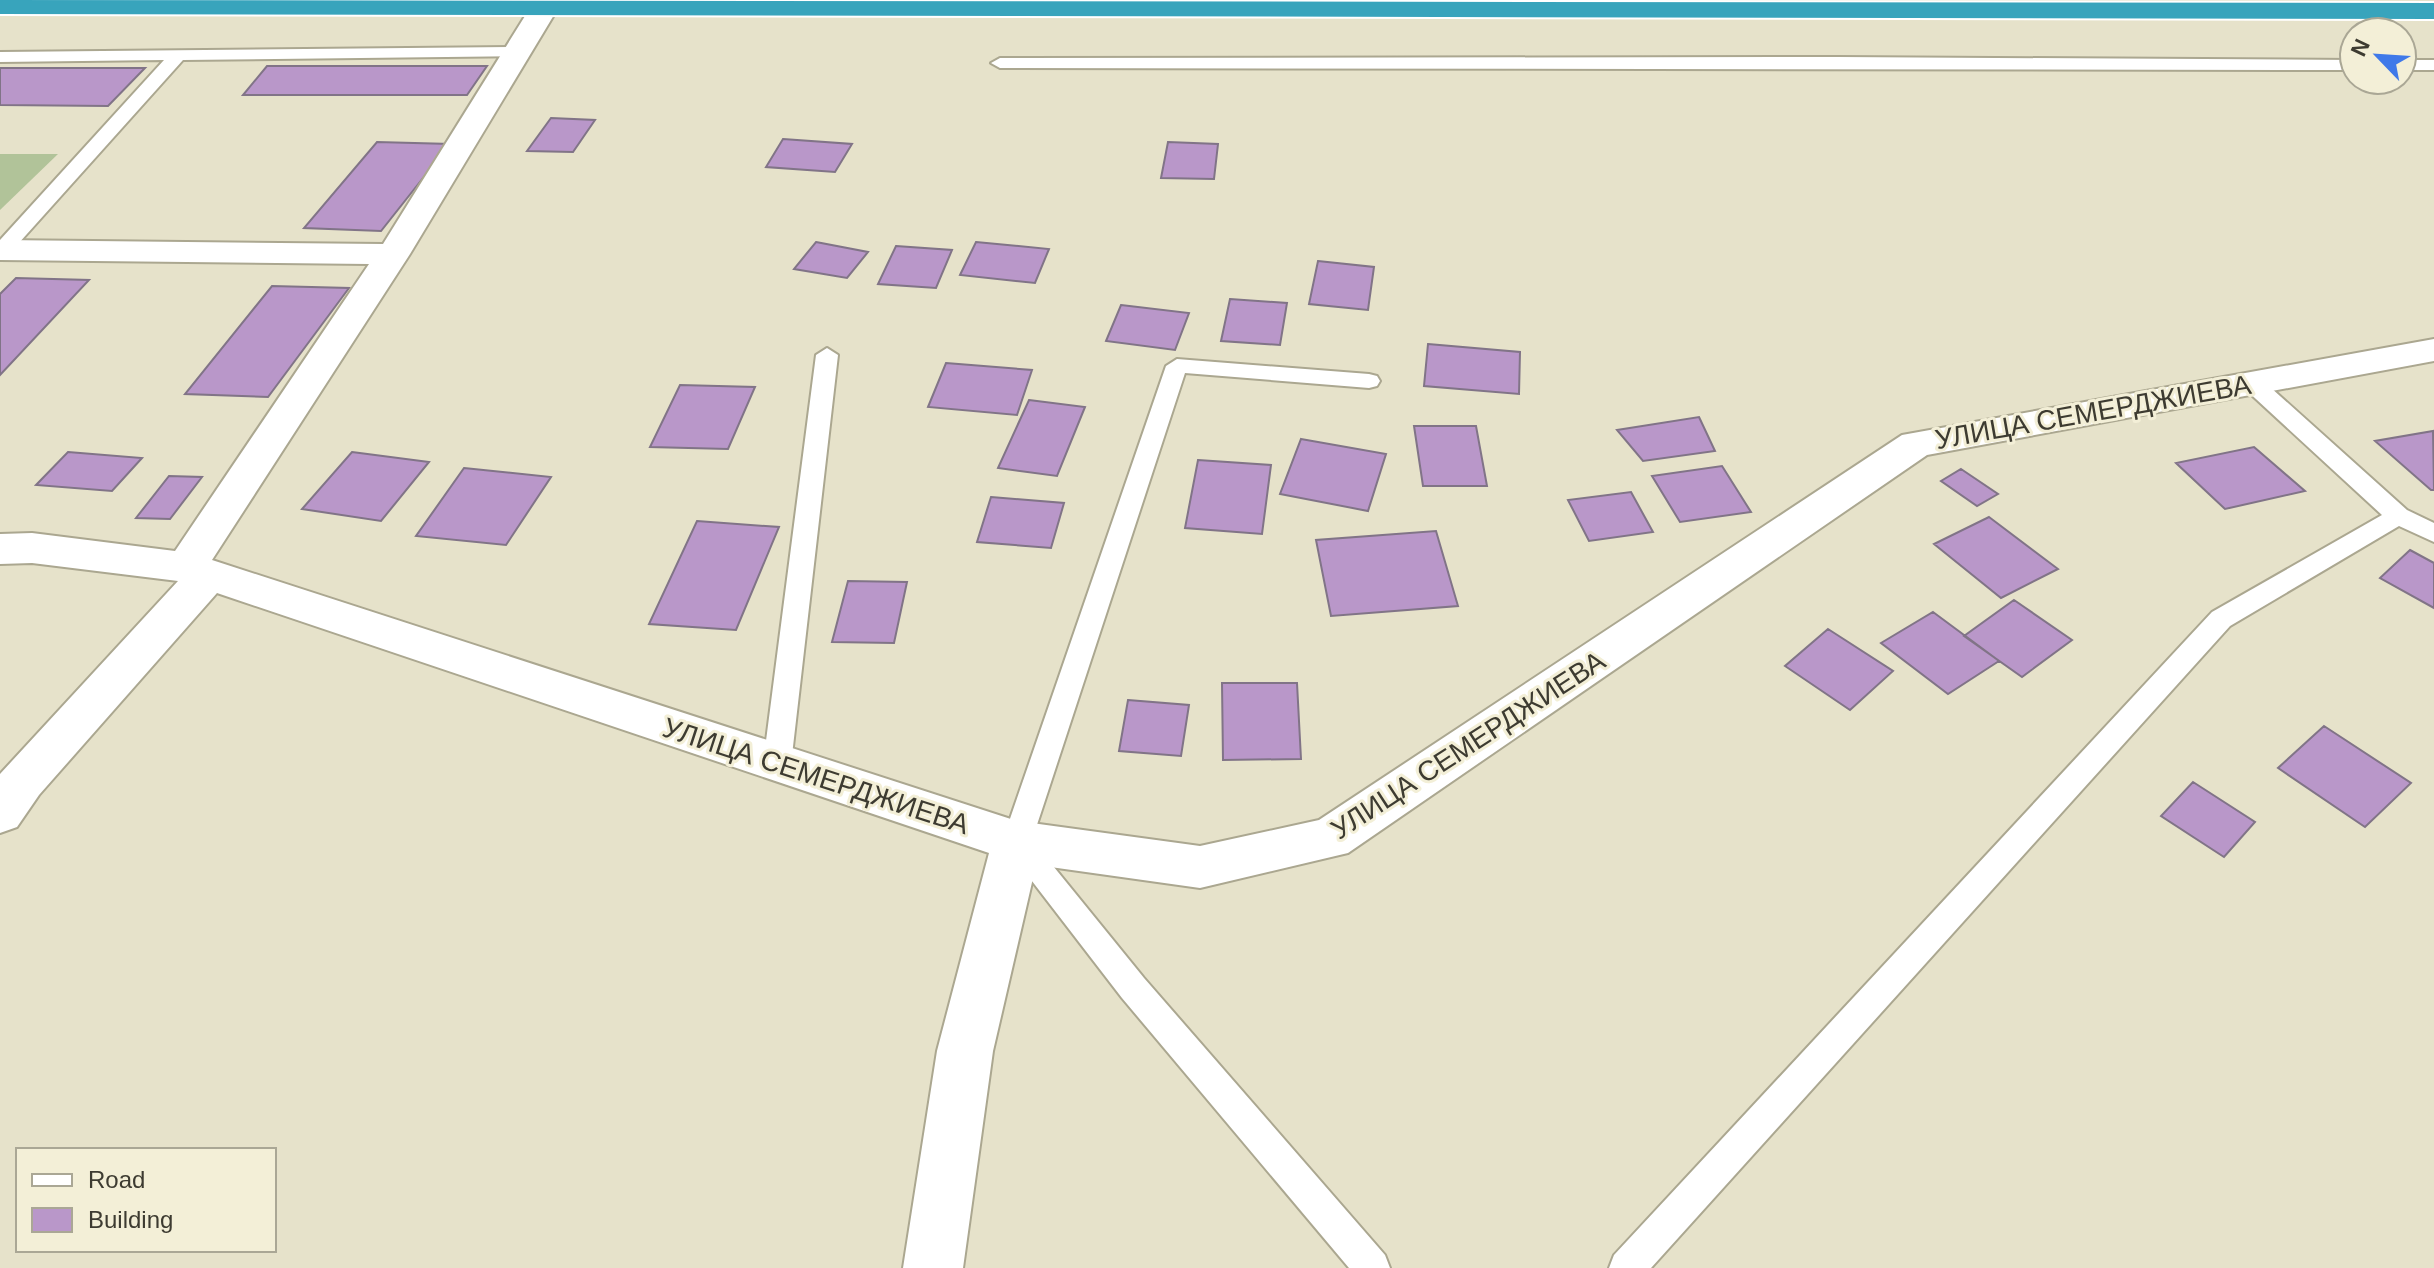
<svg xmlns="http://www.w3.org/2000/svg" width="2434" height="1268" font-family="Arial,sans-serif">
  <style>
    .green { fill: #b1c399 }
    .building { fill: #b997c9; stroke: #817487; stroke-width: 2 }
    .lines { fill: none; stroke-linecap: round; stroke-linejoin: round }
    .lane-casing { stroke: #aba790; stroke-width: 4 }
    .street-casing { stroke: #aba790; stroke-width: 4 }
    .highway-casing { stroke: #fff; stroke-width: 4 }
    .lane { fill: #fff; fill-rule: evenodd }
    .street { fill: #fff; fill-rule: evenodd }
    .highway { fill: #38a4bc; fill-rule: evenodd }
    .labels { text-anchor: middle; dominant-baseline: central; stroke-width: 6; stroke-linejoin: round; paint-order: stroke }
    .street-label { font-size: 28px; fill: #3d3b31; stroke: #f3efd7 }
  </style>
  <rect width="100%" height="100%" fill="#e6e2ca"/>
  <path class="green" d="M 0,154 L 58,154 L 0,210 Z"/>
  <path class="building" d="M 267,66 L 487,66 L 467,95 L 243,95 Z
    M 0,68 L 145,68 L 108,106 L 0,105 Z
    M 551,118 L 595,120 L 573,152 L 527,151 Z
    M 783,139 L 852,144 L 835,172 L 766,167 Z
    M 377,142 L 450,144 L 381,231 L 304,228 Z
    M 1168,142 L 1218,144 L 1214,179 L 1161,178 Z
    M 816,242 L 868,252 L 847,278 L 794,269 Z
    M 976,242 L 1049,249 L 1035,283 L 960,275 Z
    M 896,246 L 952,250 L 936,288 L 878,284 Z
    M 1318,261 L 1374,267 L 1368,310 L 1309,304 Z
    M 16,278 L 89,280 L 0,375 L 0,294 Z
    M 272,286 L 349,288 L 268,397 L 185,394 Z
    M 1230,299 L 1287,303 L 1280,345 L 1221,341 Z
    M 1121,305 L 1189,313 L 1175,350 L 1106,341 Z
    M 1428,344 L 1520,352 L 1519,394 L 1424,386 Z
    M 946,363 L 1032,370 L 1017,415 L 928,407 Z
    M 680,385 L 755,387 L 728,449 L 650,447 Z
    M 1029,400 L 1085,407 L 1057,476 L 998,468 Z
    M 1699,417 L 1715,451 L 1643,461 L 1617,430 Z
    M 1414,426 L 1476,426 L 1487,486 L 1423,486 Z
    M 2433,431 L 2434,490 L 2431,490 L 2375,441 Z
    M 1301,439 L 1386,454 L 1368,511 L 1280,494 Z
    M 2254,447 L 2305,491 L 2225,509 L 2176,463 Z
    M 68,452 L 142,458 L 112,491 L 36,485 Z
    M 352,452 L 429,462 L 381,521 L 302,509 Z
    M 1198,460 L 1271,465 L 1262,534 L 1185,528 Z
    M 1722,466 L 1751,512 L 1680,522 L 1652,476 Z
    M 464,468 L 551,477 L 506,545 L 416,536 Z
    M 1961,469 L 1998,494 L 1977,506 L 1941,481 Z
    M 169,476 L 202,477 L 170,519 L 136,518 Z
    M 1631,492 L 1653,532 L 1589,541 L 1568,500 Z
    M 991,497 L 1064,503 L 1051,548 L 977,542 Z
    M 1989,517 L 2058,569 L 2001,598 L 1934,544 Z
    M 697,521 L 779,527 L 736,630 L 649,624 Z
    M 1436,531 L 1458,606 L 1331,616 L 1316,540 Z
    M 2410,550 L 2434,563 L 2434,608 L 2380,578 Z
    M 848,581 L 907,582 L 894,643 L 832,642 Z
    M 2014,600 L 2072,640 L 2022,677 L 1964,636 Z
    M 1933,612 L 1999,661 L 1948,694 L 1881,643 Z
    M 1828,629 L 1893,671 L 1850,710 L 1785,666 Z
    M 1222,683 L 1297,683 L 1301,759 L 1223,760 Z
    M 1128,700 L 1189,705 L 1181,756 L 1119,751 Z
    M 2324,726 L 2411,783 L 2365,827 L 2278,768 Z
    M 2193,782 L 2255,822 L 2224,857 L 2161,816 Z"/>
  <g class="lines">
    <defs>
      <path id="lane" d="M 517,47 L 525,52 L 523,56 L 183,60 L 9,254 L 0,255 L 0,240 L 164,60 L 0,62 L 0,52 Z
        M 1839,57 L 2354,60 L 2354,70 L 1000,68 L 991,63 L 1000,58 Z
        M 2402,60 L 2434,60 L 2434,70 L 2402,70 Z
        M 827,348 L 838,355 L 791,764 L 787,772 L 777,775 L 767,772 L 763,764 L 816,355 Z
        M 1177,359 L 1369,374 L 1377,376 L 1380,381 L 1377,386 L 1369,388 L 1185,373 L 1032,840 L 1144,978 L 1385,1255 L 1390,1268 L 1349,1268 L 1122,998 L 1002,842 L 1166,366 Z
        M 2252,376 L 2260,378 L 2407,510 L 2434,523 L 2434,542 L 2399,526 L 2230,626 L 1651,1268 L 1609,1268 L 1614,1255 L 2212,612 L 2382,515 L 2244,388 L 2241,383 L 2244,378 Z"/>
      <path id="street" d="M 535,0 L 563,0 L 410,254 L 212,560 L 1017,821 L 1200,846 L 1319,820 L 1902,435 L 2434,339 L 2434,361 L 1927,455 L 1348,853 L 1200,888 L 1036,865 L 993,1051 L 963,1268 L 903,1268 L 937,1051 L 989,853 L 217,593 L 39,795 L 17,827 L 0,833 L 0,774 L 178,581 L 32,563 L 0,564 L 0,534 L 32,533 L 175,551 L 369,264 L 0,260 L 0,240 L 383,244 Z"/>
      <path id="highway" d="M 0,0 L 2434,3 L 2434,19 L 0,14 Z"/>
    </defs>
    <use href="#lane" class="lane-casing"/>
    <use href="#street" class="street-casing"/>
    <use href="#highway" class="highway-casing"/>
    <use href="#lane" class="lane"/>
    <use href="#street" class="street"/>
    <use href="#highway" class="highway"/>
  </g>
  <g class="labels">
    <g class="street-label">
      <text transform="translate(2093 412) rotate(-10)">УЛИЦА СЕМЕРДЖИЕВА</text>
      <text transform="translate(1468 745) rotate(-33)">УЛИЦА СЕМЕРДЖИЕВА</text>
      <text transform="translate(816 776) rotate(18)">УЛИЦА СЕМЕРДЖИЕВА</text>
    </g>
  </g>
  <rect x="16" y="1148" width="260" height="104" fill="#f3efd7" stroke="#aaa795" stroke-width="2"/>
  <rect x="32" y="1174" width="40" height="12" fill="#ffffff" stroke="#aaa795" stroke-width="2"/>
  <text x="88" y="1188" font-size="24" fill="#3d3b31">Road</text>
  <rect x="32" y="1208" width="40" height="24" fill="#b997c9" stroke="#aaa795" stroke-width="2"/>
  <text x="88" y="1228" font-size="24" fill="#3d3b31">Building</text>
  <g transform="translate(2378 56) rotate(295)"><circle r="38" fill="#f3efd7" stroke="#aaa795" stroke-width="2"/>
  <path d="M0-6L14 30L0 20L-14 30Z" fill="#3f79e9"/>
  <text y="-12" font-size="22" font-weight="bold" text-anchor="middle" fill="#3d3b31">N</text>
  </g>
</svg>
